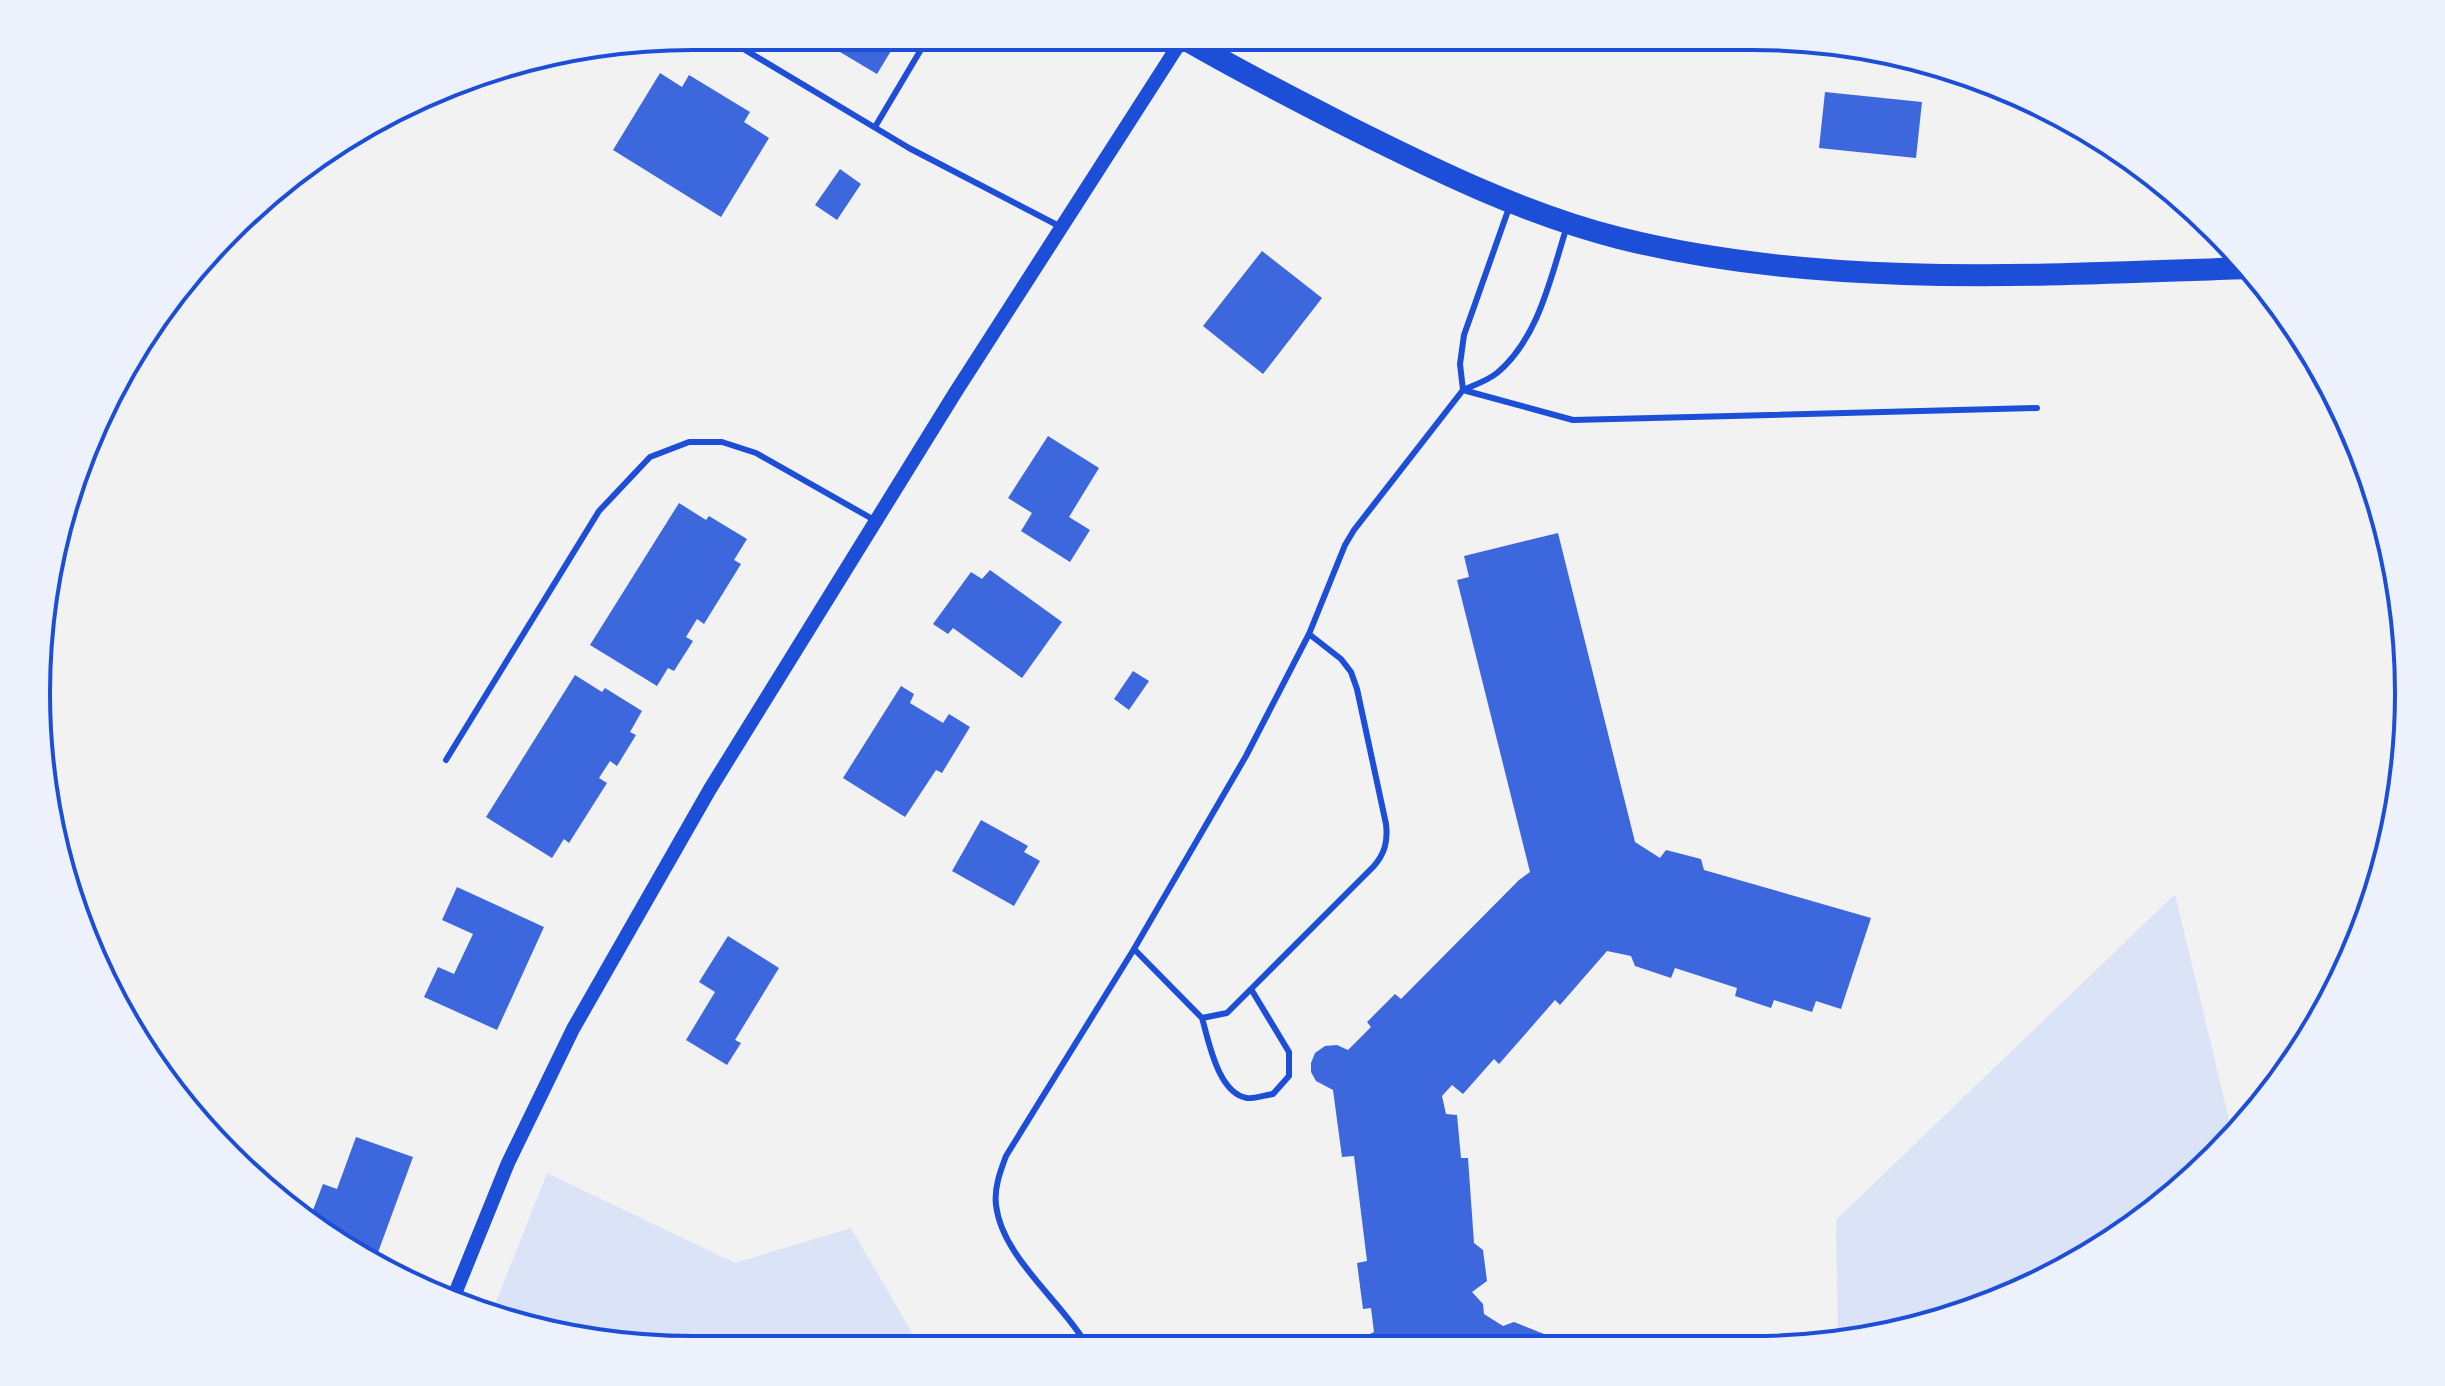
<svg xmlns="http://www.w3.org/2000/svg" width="2445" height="1386" font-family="Raleway,sans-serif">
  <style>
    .green { fill: #dbe4f7 }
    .building { fill: #3d67dc }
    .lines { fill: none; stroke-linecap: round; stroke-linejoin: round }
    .service { stroke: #1d4ed8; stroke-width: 6 }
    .tertiary { stroke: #1d4ed8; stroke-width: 14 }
    .trunk { stroke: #1d4ed8; stroke-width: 22 }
    .rim { fill: none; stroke: #1d4ed8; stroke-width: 4 }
  </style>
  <rect width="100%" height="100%" fill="#f2f2f2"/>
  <path class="green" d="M 2175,894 L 2233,1136 L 2217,1157 L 2117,1240 L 1964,1315 L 1838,1344 L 1836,1220 Z
    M 547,1173 L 735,1263 L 851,1228 L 921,1348 L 650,1349 L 490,1317 Z"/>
  <path class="building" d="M 813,36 L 900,36 L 877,74 Z
    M 660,73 L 682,87 L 689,75 L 750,112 L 744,122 L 769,138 L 721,217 L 613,150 Z
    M 1825,92 L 1922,102 L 1916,158 L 1819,148 Z
    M 840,169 L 861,184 L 837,220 L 815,205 Z
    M 1262,251 L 1322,298 L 1263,374 L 1203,326 Z
    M 1048,436 L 1099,468 L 1069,517 L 1090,530 L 1070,562 L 1021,531 L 1032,513 L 1008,498 Z
    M 679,503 L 706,520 L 709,516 L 747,539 L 734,560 L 741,564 L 704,624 L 697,619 L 686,637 L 693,641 L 674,671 L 668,668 L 657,686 L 590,645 Z
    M 1558,533 L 1635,842 L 1660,858 L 1666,850 L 1701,859 L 1704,870 L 1871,918 L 1841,1009 L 1816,1001 L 1812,1012 L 1774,1000 L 1771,1008 L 1735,996 L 1737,988 L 1675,968 L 1671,978 L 1635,966 L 1631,956 L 1607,951 L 1560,1005 L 1555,1000 L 1499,1064 L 1494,1059 L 1463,1094 L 1452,1085 L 1442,1096 L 1446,1114 L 1457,1115 L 1461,1158 L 1468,1158 L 1474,1243 L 1483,1250 L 1487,1281 L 1472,1292 L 1483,1304 L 1484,1314 L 1503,1326 L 1514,1322 L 1544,1334 L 1542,1342 L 1550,1345 L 1345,1346 L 1374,1332 L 1371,1308 L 1363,1309 L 1357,1263 L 1367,1261 L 1354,1156 L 1342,1157 L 1333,1090 L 1316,1081 L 1311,1072 L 1311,1063 L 1315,1053 L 1325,1046 L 1337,1045 L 1348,1050 L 1371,1027 L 1367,1022 L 1395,994 L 1401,999 L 1519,880 L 1530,872 L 1457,580 L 1469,577 L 1464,556 Z
    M 990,570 L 1062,622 L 1022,678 L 953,628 L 948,634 L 933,624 L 971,572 L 982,579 Z
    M 1133,671 L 1149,681 L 1129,710 L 1114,699 Z
    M 575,675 L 602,692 L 605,688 L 642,711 L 630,732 L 636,735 L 617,766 L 610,761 L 599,778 L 607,783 L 569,843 L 564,839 L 552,858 L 486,817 Z
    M 901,686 L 914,694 L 910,703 L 943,723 L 949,714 L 970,727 L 942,773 L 936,770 L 905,817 L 843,778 Z
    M 981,820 L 1028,846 L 1024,852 L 1040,861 L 1014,906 L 952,871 Z
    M 457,887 L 544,927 L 497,1030 L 424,997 L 438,967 L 454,974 L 473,934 L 442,920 Z
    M 728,936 L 779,968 L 735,1040 L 741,1043 L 727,1065 L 686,1040 L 715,992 L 699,982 Z
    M 356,1137 L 413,1157 L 373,1266 L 364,1262 L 310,1218 L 323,1184 L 337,1189 Z"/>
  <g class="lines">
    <path class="service" d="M 722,36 L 909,148 L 1061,227
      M 875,127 L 929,36
      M 1510,205 L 1464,335 L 1460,364 L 1463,390 C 1474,385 1487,381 1497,373 C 1539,338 1551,276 1567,226
      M 446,760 L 599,511 L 650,457 L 689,442 L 722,442 L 756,453 L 876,521
      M 1134,949 L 1202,1018 L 1227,1013 L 1251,989 L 1289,1052 L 1289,1076 L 1273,1094 C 1265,1095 1254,1099 1247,1098 C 1218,1093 1209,1042 1202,1018
      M 1251,989 L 1373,867 C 1385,854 1388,841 1386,824 L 1357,689 L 1351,672 L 1341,659 L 1309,634
      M 1088,1347 C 1063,1302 1002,1258 996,1205 C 994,1188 1000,1172 1006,1156 L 1134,949 L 1246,756 L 1309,634 L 1345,545 L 1354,530 L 1463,390 L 1573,420 L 2037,408"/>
    <path class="tertiary" d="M 452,1301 L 508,1163 L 573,1029 L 710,789 L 955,393 L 1183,38"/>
    <path class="trunk" d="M 1181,37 C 1236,69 1294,99 1351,128 C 1437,171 1525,214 1619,238 C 1822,289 2042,275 2250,268"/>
  </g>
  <path d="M0 0H2445V1386H0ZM693 50H1752A643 643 0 0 1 2395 693V693A643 643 0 0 1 1752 1336H693A643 643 0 0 1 50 693V693A643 643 0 0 1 693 50Z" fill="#edf1fc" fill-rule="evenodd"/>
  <path class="rim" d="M693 50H1752A643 643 0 0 1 2395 693V693A643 643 0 0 1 1752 1336H693A643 643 0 0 1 50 693V693A643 643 0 0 1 693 50Z"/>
</svg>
